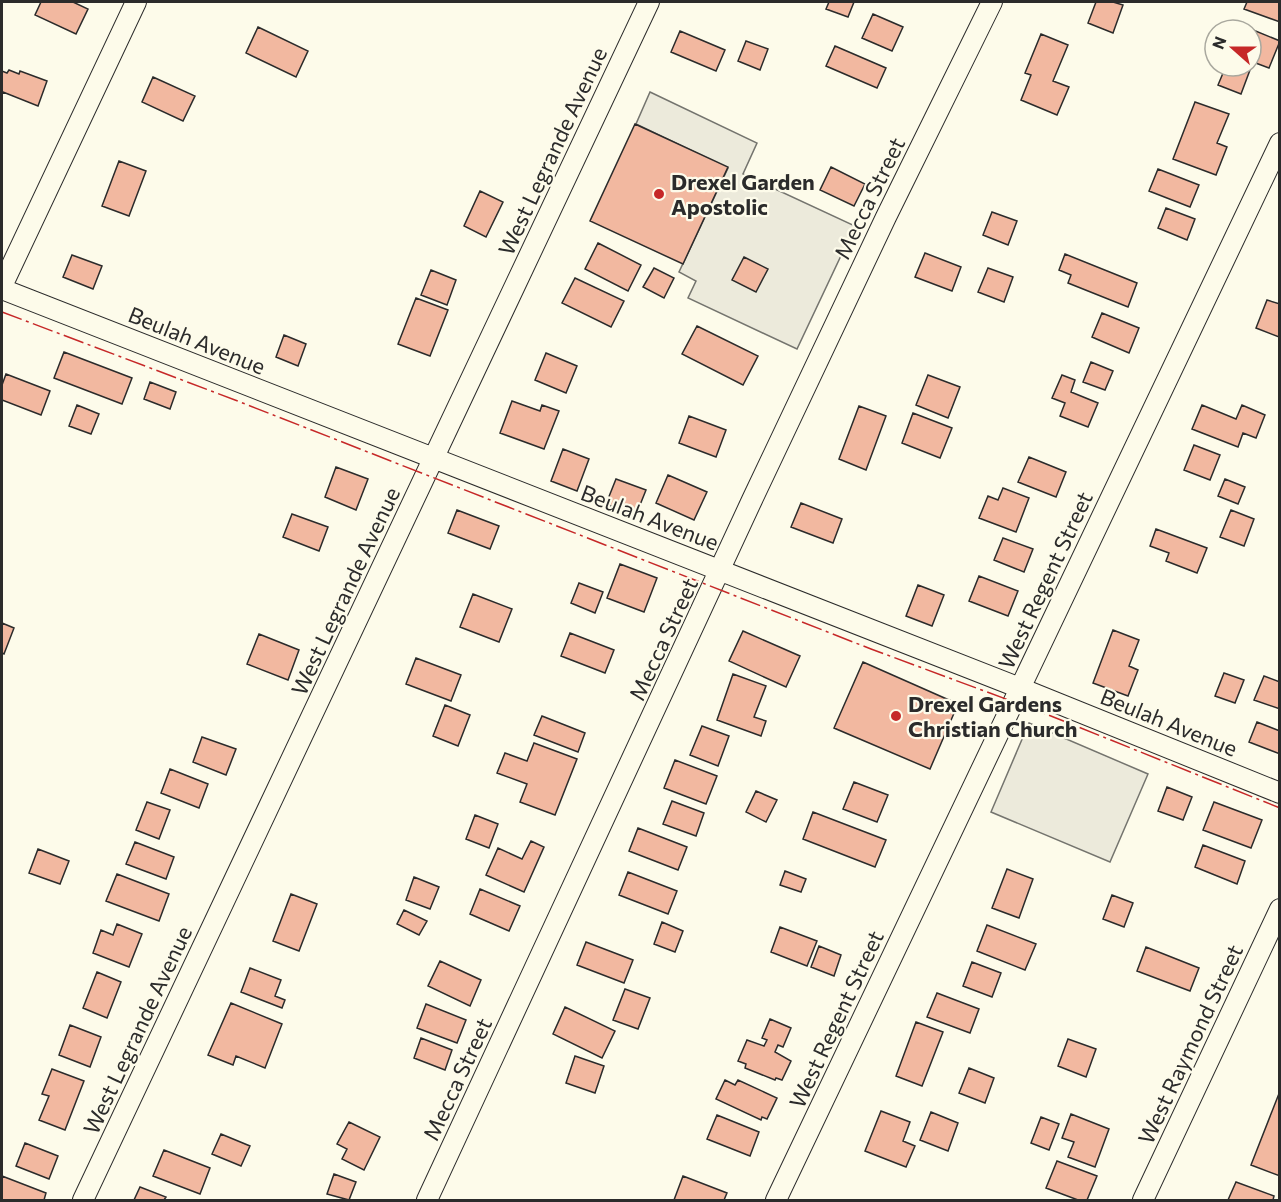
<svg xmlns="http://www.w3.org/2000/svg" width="1281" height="1202" font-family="Commissioner,sans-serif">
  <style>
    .parking { fill: #eceadb; stroke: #74746e; stroke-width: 1.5 }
    .building { fill: #f2b8a0; stroke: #2b2b2b; stroke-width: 1.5 }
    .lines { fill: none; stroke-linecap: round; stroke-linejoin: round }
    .minor-casing { stroke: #2b2b2b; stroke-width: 22 }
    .minor { stroke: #fdfbea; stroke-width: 20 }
    .power { stroke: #c62828; stroke-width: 1.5; stroke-dasharray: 21 4.5 3 4.5; stroke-linecap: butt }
    .poi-dot { fill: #c62828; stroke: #fdfbea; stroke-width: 2 }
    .labels { text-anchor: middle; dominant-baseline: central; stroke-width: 4.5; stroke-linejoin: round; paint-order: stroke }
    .street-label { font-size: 22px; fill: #2b2b2b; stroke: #fdfbea }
    .poi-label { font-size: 22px; font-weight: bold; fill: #2b2b2b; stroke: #fdfbea; text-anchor: start }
  </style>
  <rect width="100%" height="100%" fill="#fdfbea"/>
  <path class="parking" d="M 650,92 L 757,143 L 743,174 L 855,226 L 797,349 L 688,298 L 696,281 L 679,272 L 728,168 L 636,124 Z
    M 1029,723 L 1148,774 L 1110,862 L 991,812 Z"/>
  <path class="building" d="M 41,2 L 73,2 L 88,9 L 76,34 L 35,15 Z
    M 829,2 L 854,2 L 848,17 L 826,9 Z
    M 1096,2 L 1113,2 L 1123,5 L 1113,33 L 1088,23 Z
    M 1247,2 L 1280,2 L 1280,22 L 1244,9 Z
    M 873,14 L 903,27 L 892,51 L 862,38 Z
    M 1241,25 L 1280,41 L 1269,68 L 1253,62 L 1241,94 L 1218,85 L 1226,66 L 1251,66 L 1251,30 L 1239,30 Z
    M 258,27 L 308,51 L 296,77 L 246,53 Z
    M 680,31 L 725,50 L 716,71 L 671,52 Z
    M 1041,34 L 1068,45 L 1053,81 L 1069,87 L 1057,115 L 1021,100 L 1031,75 L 1025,73 Z
    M 746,41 L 768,49 L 760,70 L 738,61 Z
    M 835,46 L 886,68 L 877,88 L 826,66 Z
    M 9,70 L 19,74 L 20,71 L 47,81 L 38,106 L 3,92 L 2,95 L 2,71 L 7,73 Z
    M 153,77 L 195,96 L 183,121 L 142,102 Z
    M 1195,102 L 1229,114 L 1217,143 L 1227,147 L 1216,175 L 1173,159 Z
    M 635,124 L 728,167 L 683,264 L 590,221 Z
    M 119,161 L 146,171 L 129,216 L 102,206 Z
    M 831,167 L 865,184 L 854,206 L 820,190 Z
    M 1158,169 L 1199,185 L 1190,207 L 1149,191 Z
    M 480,191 L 503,202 L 486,237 L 464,226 Z
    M 1166,208 L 1195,219 L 1187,240 L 1158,228 Z
    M 992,212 L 1017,221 L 1008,245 L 983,235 Z
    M 598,243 L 641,265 L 628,291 L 585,269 Z
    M 925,253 L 961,267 L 952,291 L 915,277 Z
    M 1065,254 L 1137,283 L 1128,307 L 1068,283 L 1071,275 L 1059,270 Z
    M 72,255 L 102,266 L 93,289 L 63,277 Z
    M 744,257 L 768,269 L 756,292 L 732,280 Z
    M 654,268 L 674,278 L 664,298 L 643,287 Z
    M 988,268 L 1013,277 L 1004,302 L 978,292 Z
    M 431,270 L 456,280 L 447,305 L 421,295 Z
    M 575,278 L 624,301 L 611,327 L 562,303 Z
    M 416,298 L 448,310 L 430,356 L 398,344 Z
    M 1267,300 L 1280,304 L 1279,337 L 1256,328 Z
    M 1102,313 L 1139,328 L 1129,353 L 1092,337 Z
    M 697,326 L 758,356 L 743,385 L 682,354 Z
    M 284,335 L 306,344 L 298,366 L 276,357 Z
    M 64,352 L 132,378 L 122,404 L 54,378 Z
    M 546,353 L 577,366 L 566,393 L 535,380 Z
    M 1091,362 L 1113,371 L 1105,390 L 1083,382 Z
    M 6,374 L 50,391 L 41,415 L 2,400 L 2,385 Z
    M 928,375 L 960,387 L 948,418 L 916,405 Z
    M 1062,375 L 1075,380 L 1071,392 L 1098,403 L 1088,427 L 1060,416 L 1065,403 L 1052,398 Z
    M 150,382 L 176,392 L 170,409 L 144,399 Z
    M 512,401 L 540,411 L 542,405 L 559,411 L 544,449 L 500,433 Z
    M 77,405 L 99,414 L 91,434 L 69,426 Z
    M 1202,405 L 1236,419 L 1242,405 L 1265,415 L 1256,438 L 1243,433 L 1238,447 L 1192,429 Z
    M 859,406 L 886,416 L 866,470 L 839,459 Z
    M 913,413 L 952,428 L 940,458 L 902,443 Z
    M 689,416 L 726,430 L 716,457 L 679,443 Z
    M 1194,445 L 1220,455 L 1210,480 L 1184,470 Z
    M 563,449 L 589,459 L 577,491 L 551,481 Z
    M 1029,457 L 1066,472 L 1056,497 L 1018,482 Z
    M 336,467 L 368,479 L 356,510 L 325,497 Z
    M 668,475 L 707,492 L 694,520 L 656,503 Z
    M 616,479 L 646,490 L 636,515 L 606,504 Z
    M 1225,479 L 1245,487 L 1238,504 L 1218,496 Z
    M 1003,488 L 1029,498 L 1016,532 L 979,518 L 988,496 L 998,500 Z
    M 801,503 L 842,519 L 833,543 L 791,527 Z
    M 457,510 L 499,526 L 490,549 L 448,533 Z
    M 1231,510 L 1254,519 L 1244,546 L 1220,537 Z
    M 292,514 L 328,527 L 319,551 L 283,537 Z
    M 1156,529 L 1207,548 L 1197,573 L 1166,561 L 1169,553 L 1150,546 Z
    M 1003,538 L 1033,549 L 1024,572 L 994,560 Z
    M 620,564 L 657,578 L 644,612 L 607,598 Z
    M 979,576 L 1018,591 L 1008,616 L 969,601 Z
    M 579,583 L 603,592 L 595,613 L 571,603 Z
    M 918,585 L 944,595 L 932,626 L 906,616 Z
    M 473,594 L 512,609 L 499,642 L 460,627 Z
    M 2,623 L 14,628 L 4,654 L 2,653 Z
    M 1113,630 L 1139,640 L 1129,666 L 1138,670 L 1128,696 L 1093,683 Z
    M 743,631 L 800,656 L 786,687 L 729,661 Z
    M 570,633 L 614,650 L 605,673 L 561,656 Z
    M 259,634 L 299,650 L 288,680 L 247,664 Z
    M 416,658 L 461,675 L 451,701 L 406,684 Z
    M 863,662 L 958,704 L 930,769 L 834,728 Z
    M 1224,673 L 1244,680 L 1235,703 L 1215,696 Z
    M 733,674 L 766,686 L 754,717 L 766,721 L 761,736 L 717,720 Z
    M 1264,676 L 1280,682 L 1280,709 L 1254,700 Z
    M 445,705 L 470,715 L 458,746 L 433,736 Z
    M 542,716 L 585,733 L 578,752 L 534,735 Z
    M 1257,722 L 1280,731 L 1280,754 L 1249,742 Z
    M 702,726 L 729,736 L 718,766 L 690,755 Z
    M 202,737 L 236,749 L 226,775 L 193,762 Z
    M 534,743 L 577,759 L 555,815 L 520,802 L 527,784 L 497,773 L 505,753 L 527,761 Z
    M 675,760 L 717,776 L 706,804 L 664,788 Z
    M 170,769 L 208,784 L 199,808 L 161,793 Z
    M 854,782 L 888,795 L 877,822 L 843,809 Z
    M 1167,787 L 1192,797 L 1183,820 L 1158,811 Z
    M 756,791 L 777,800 L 766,822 L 746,812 Z
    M 672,801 L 704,813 L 696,836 L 663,824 Z
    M 147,802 L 170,810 L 159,839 L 136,830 Z
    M 1214,802 L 1262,820 L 1251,848 L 1203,830 Z
    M 813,812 L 886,840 L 875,867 L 803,839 Z
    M 475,815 L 498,824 L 489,848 L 466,839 Z
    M 638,828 L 687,847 L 678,870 L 629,851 Z
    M 531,841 L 544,847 L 524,892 L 486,875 L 498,848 L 522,859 Z
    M 135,842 L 174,857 L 166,879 L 126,864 Z
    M 1203,845 L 1245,861 L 1237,884 L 1195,867 Z
    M 38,849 L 69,861 L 60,884 L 29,873 Z
    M 1007,869 L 1033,879 L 1019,918 L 992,908 Z
    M 785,871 L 806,879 L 801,892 L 780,885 Z
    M 628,872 L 677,891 L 668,914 L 619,895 Z
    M 117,874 L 169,894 L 159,921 L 106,901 Z
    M 414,877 L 439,887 L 430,909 L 406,900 Z
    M 480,889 L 520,906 L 509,931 L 470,914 Z
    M 291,894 L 317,904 L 299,951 L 273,941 Z
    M 1112,895 L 1133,903 L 1124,927 L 1103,919 Z
    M 404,910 L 427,921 L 419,935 L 397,924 Z
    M 662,922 L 683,931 L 675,952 L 654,944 Z
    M 117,924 L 142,934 L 129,967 L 93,953 L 101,930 L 113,935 Z
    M 987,925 L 1036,944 L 1025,970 L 977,951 Z
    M 780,927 L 817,941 L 807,966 L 771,952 Z
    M 586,942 L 633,960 L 624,983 L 577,965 Z
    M 819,946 L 841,955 L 834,976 L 811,967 Z
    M 1146,947 L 1199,968 L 1190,991 L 1137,971 Z
    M 440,961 L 481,980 L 470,1006 L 428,986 Z
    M 972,962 L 1001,973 L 992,997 L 963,986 Z
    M 250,968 L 281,980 L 275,996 L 285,1000 L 282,1008 L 241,992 Z
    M 97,972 L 121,982 L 107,1018 L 83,1008 Z
    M 625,989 L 650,998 L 638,1029 L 613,1020 Z
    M 937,993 L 979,1009 L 970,1033 L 927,1017 Z
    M 231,1003 L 282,1024 L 265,1068 L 236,1056 L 233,1065 L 208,1055 Z
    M 426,1004 L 466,1020 L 457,1043 L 417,1028 Z
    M 565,1007 L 615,1031 L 602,1058 L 553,1034 Z
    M 770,1019 L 791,1028 L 783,1047 L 778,1045 L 775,1052 L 791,1061 L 782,1080 L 776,1078 L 775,1080 L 745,1068 L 746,1064 L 738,1061 L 747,1040 L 764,1046 L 767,1040 L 762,1038 Z
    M 916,1022 L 943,1032 L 922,1086 L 896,1076 Z
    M 70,1025 L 101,1037 L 90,1067 L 59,1055 Z
    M 421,1038 L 452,1050 L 445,1070 L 414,1058 Z
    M 1068,1039 L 1096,1049 L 1086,1077 L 1058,1066 Z
    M 575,1056 L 604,1066 L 595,1093 L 566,1083 Z
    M 969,1068 L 994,1078 L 985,1103 L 959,1093 Z
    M 52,1069 L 84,1081 L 65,1130 L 39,1120 L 49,1096 L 42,1094 Z
    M 725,1080 L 735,1085 L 738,1080 L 777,1098 L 767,1119 L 762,1117 L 761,1120 L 716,1099 Z
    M 1280,1091 L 1280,1176 L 1251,1165 Z
    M 881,1111 L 910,1122 L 903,1141 L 915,1146 L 906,1167 L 865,1151 Z
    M 931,1112 L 958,1123 L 948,1151 L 920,1140 Z
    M 1071,1114 L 1109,1129 L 1095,1167 L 1068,1157 L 1074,1142 L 1062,1138 Z
    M 717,1115 L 759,1132 L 750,1156 L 707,1139 Z
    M 1041,1117 L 1059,1124 L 1049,1150 L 1031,1143 Z
    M 349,1122 L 380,1137 L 364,1170 L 342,1159 L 347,1149 L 337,1144 Z
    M 221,1134 L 250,1146 L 241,1166 L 212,1154 Z
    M 25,1143 L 58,1156 L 49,1179 L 16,1166 Z
    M 164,1150 L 210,1168 L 200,1194 L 153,1176 Z
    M 1057,1161 L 1097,1176 L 1087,1200 L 1078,1200 L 1046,1188 Z
    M 334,1174 L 356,1182 L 349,1200 L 327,1194 Z
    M 2,1176 L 46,1193 L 44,1200 L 2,1200 Z
    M 683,1176 L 727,1193 L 724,1200 L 674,1200 Z
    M 1236,1182 L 1274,1196 L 1273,1200 L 1228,1200 Z
    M 140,1187 L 166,1197 L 164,1200 L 134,1200 Z"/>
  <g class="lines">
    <defs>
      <path id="minor" d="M 2,286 L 136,2
        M 2,289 L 1020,688 L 1280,793
        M 83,1200 L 649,2
        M 427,1200 L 752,500 L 886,217 L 992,2
        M 776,1200 L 1280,143
        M 1143,1200 L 1280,909"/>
    </defs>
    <use href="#minor" class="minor-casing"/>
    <use href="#minor" class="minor"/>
    <path class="power" d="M 2,312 L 235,400 L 871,649 L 1041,712 L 1280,808"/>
  </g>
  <g class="poi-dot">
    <circle cx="659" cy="194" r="6"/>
    <circle cx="896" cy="716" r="6"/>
  </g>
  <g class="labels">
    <g class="street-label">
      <text transform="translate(552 151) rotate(-65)">West Legrande Avenue</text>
      <text transform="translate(869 198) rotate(-64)">Mecca Street</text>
      <text transform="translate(197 340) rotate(22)">Beulah Avenue</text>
      <text transform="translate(650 517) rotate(21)">Beulah Avenue</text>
      <text transform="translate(1045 580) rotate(-65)">West Regent Street</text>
      <text transform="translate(345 591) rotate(-65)">West Legrande Avenue</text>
      <text transform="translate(663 639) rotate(-65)">Mecca Street</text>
      <text transform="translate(1169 722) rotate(22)">Beulah Avenue</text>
      <text transform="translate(836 1019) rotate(-65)">West Regent Street</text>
      <text transform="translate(137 1030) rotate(-65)">West Legrande Avenue</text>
      <text transform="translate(1190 1044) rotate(-65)">West Raymond Street</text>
      <text transform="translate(457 1079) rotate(-65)">Mecca Street</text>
    </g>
    <g class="poi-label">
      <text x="671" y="181">Drexel Garden<tspan x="671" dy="25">Apostolic</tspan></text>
      <text x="908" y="703">Drexel Gardens<tspan x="908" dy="25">Christian Church</tspan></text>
    </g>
  </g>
  <rect width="1281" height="1202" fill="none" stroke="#2b2b2b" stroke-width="6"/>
  <g transform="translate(1233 48) rotate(291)"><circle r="28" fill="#fdfbea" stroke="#a9a89e" stroke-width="1.5"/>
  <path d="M0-4.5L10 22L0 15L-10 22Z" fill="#c62828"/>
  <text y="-9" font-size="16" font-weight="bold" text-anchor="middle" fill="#2b2b2b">N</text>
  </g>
</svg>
